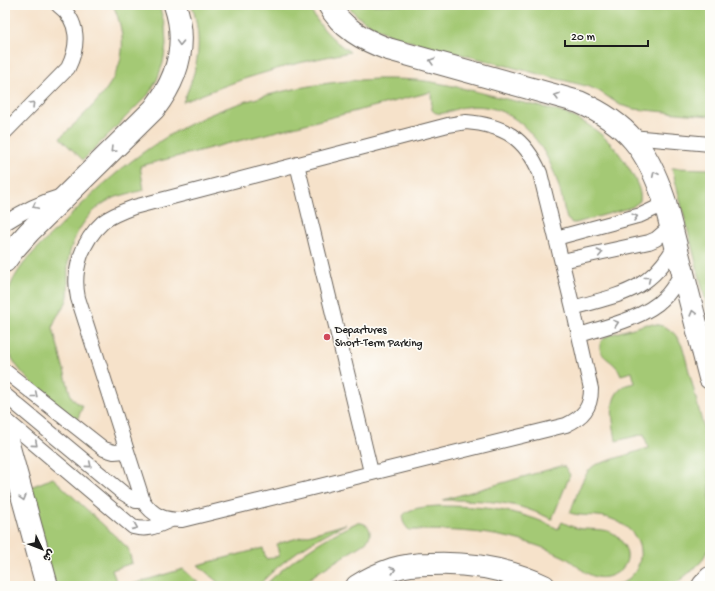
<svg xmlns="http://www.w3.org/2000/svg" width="715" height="591" font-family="'Gochi Hand','Playpen Sans Arabic',sans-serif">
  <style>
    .green { fill: #a4c974; stroke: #607248 }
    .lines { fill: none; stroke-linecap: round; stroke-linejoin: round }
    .lane-casing { stroke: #686159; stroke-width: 16 }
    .street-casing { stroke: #686159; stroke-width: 24 }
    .lane { stroke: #fff; stroke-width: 14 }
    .street { stroke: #fff; stroke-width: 22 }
    .oneway { stroke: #999 }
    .poi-dot { fill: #d1495b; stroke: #fdfcf7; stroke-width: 1.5 }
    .labels { text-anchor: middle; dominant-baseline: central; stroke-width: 3.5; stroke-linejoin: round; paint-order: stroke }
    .poi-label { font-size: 11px; fill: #1c1c1c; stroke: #fdfcf7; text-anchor: start }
  </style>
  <rect width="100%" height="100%" fill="#fdfcf7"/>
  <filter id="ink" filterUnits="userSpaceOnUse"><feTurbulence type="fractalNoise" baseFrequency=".025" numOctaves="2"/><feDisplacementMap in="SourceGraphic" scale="8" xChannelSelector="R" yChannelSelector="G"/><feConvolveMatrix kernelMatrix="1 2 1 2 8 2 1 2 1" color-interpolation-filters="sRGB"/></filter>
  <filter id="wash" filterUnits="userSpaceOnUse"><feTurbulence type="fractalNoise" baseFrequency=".012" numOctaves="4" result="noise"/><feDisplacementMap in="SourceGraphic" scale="16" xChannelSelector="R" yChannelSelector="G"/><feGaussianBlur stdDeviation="0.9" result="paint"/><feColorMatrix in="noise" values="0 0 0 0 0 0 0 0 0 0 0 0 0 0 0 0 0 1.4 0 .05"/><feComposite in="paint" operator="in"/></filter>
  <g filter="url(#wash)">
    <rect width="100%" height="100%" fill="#f6e2ca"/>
    <path class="green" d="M 113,5 L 159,5 L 165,26 L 166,45 L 163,63 L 157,80 L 148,95 L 83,160 L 60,138 C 101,98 141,67 113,5 Z
      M 192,5 L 308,5 C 318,25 331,39 350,52 C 322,58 294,63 267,72 C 238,80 211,91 183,102 C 199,66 203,42 192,5 Z
      M 347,5 L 710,5 L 710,116 L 634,109 L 620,105 L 599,91 L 586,86 L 397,38 C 379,30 359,21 347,5 Z
      M 377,79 C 395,79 414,79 432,82 C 457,86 481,93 506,99 C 536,106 569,110 594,129 C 608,139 620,153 628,167 C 634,177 642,190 640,201 L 632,207 L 576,223 L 572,223 L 567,219 C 563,207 562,195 558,184 C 545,141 511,97 460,108 C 451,110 439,118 432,110 L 431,92 L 140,166 L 144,190 C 133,193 119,195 109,200 C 87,212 71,237 68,262 C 67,274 69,285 68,296 C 66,309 54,315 53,328 L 70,393 C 73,400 76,403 83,406 L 77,420 C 55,402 20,379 9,352 C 3,335 2,304 10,287 C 19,264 38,248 55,231 C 108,177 157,133 229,107 C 277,90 326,81 377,79 Z
      M 672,168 L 710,169 L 710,318 Z
      M 647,324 C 666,324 675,330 683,348 L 710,453 L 710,547 L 701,562 L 690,572 L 679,581 L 669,586 L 615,586 C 626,583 636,574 639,563 C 646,537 622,518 598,516 C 588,515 580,516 570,513 C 576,499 582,473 595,465 L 648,448 L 644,434 L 616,441 C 614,424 606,399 623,387 C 626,384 632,384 635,383 L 632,372 L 621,375 C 615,358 595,359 601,341 L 609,335 Z
      M 561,466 L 565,467 L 570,475 L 552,519 C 540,514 529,509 517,506 C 493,500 467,500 443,500 Z
      M 53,478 L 128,548 L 132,563 L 112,570 L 118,586 L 55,586 L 28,488 Z
      M 438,506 C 479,506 521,509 558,529 L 562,522 C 570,526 577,529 585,529 C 597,530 608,528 617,536 C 622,541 628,550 627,558 C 626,571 608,580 597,577 C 585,575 576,564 566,558 C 561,555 555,553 549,550 C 501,531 459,530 409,530 C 388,508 425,507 438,506 Z
      M 356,523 C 371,521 375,536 363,544 L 317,573 L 300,586 L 264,586 C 291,560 321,539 356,523 Z
      M 346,524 C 313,539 283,559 258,586 L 222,586 L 198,565 L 263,548 L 266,559 L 279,556 L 277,544 Z
      M 183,569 L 202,586 L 126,586 Z"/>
  </g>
  <g filter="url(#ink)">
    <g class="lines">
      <defs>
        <path id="lane" d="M 466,122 C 504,125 525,138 540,173 L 573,308 L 591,389 C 591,408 583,417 566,425 L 182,520 C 164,520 153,516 143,501 L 78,298 C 72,270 82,241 103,222 C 112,215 123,211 134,207 L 448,125 Z
          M 5,132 L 68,68 C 79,46 80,21 58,5
          M 631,137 L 710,144
          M 297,164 L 371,472
          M 5,223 C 23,211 41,202 62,196
          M 556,238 L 641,215 L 656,208 L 664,199
          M 562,261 L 649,242 L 656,239 L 670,227
          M 573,308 C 621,294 649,292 675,246
          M 579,335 C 605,327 645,318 664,298 C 672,291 677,281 682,272
          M 5,371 L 104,449 L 114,452 L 126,451
          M 5,395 L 123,493 L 136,501 L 143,501
          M 5,419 L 133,527 C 149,531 157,526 171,520"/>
        <path id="street" d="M 329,5 C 341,28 364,40 388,49 L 579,102 C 628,124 647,149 664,199 L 710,378
          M 5,261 L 13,250 L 29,232 L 154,109 C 178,78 188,43 175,5
          M 5,433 L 47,586
          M 357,586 C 368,579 381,573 393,569 C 405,565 418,564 430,564 C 471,562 508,569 544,586
          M 703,586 L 710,578"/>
      </defs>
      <use href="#lane" class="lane-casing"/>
      <use href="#street" class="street-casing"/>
      <use href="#lane" class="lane"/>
      <use href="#street" class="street"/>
    </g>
    <defs><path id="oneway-chevron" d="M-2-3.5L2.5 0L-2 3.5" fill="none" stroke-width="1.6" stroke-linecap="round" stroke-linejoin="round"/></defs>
    <g class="oneway">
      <use href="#oneway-chevron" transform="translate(180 43) rotate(92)"/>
      <use href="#oneway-chevron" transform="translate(432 61) rotate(-164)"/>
      <use href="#oneway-chevron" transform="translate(557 96) rotate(-164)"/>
      <use href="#oneway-chevron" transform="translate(32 104) rotate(-45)"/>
      <use href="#oneway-chevron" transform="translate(113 150) rotate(135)"/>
      <use href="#oneway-chevron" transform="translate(655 174) rotate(-115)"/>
      <use href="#oneway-chevron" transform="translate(35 206) rotate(155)"/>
      <use href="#oneway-chevron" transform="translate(635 217) rotate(-15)"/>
      <use href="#oneway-chevron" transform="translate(600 253) rotate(-12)"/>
      <use href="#oneway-chevron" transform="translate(648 279) rotate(-38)"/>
      <use href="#oneway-chevron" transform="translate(693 313) rotate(-105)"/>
      <use href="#oneway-chevron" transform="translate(616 323) rotate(-18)"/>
      <use href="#oneway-chevron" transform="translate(35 395) rotate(39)"/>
      <use href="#oneway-chevron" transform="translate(35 444) rotate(41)"/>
      <use href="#oneway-chevron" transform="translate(89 465) rotate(40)"/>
      <use href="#oneway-chevron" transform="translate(23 498) rotate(74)"/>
      <use href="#oneway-chevron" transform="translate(135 527) rotate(22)"/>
      <use href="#oneway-chevron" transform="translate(393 570) rotate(-18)"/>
    </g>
  </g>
  <circle class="poi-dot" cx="327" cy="337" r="4"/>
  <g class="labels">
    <g class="poi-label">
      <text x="335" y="331">Departures<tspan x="335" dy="13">Short-Term Parking</tspan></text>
    </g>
  </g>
  <rect width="715" height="591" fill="none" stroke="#fdfcf7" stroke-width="20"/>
  <g transform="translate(42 549) rotate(133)" stroke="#fdfcf7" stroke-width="3" paint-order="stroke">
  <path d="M0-3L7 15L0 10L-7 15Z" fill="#1c1c1c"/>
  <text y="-6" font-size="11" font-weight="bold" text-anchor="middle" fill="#1c1c1c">ش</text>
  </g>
  <path d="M565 40v6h83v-6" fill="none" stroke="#1c1c1c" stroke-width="2"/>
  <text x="571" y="40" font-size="12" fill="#1c1c1c" stroke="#fdfcf7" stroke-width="3" paint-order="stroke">20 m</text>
</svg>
